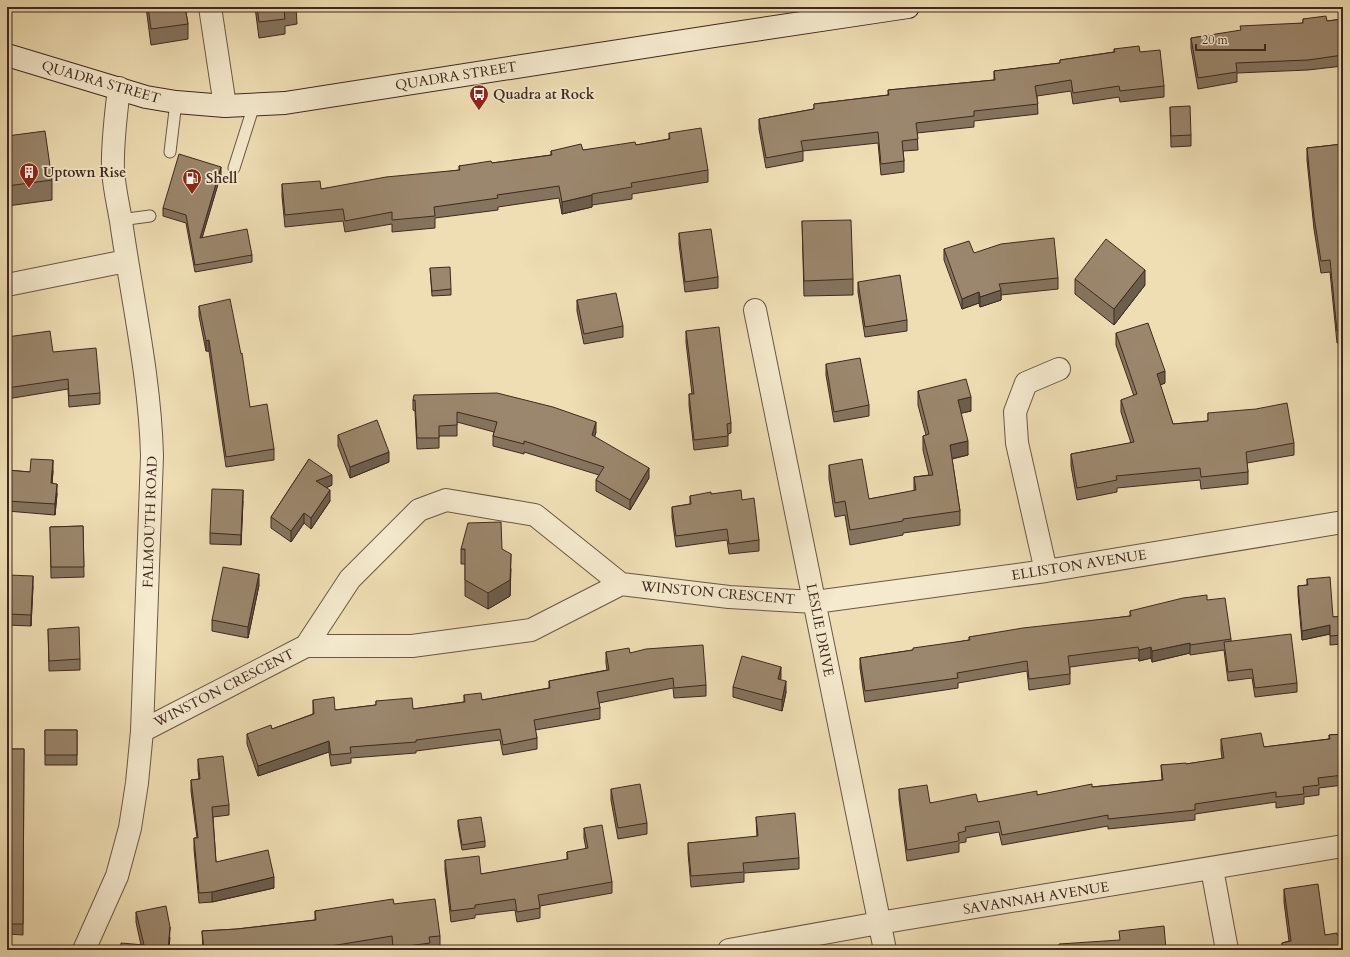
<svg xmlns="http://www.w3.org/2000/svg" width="1350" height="957" font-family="Cardo,serif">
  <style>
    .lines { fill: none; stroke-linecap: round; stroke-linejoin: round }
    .service-casing { stroke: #6b5645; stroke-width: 13 }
    .minor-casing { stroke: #6b5645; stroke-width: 24 }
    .secondary-casing { stroke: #3f2820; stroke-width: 24 }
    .service { stroke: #f5eace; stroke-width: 11 }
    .minor { stroke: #f5eace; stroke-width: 22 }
    .secondary { stroke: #f5eace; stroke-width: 22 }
    .wall { fill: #85745e; stroke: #3f2820 }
    .shaded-wall { fill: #6c5e4c; stroke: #3f2820 }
    .building { fill: #9b876d; stroke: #3f2820 }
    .labels { text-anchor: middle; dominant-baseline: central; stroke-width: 3.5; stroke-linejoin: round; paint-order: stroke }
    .street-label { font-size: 14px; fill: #3f2820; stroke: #f5eace }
    .poi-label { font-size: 14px; font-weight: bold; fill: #3f2820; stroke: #f5eace; text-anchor: start }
  </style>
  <rect width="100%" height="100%" fill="#efdeb4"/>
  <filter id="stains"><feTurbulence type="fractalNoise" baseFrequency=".005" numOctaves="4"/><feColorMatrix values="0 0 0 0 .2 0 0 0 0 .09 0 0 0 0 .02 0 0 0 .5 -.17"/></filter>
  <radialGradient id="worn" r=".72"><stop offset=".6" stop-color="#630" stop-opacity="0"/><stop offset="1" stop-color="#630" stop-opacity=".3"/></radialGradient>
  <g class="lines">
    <defs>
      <path id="service" d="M 170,152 L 176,102
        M 234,168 L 254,105
        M 120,220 L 150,216"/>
      <path id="minor" d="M 210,7 L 225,106
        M 7,285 L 126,261
        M 755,310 L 885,950
        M 1046,571 L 1017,443 L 1015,412 L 1026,383 L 1059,369
        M 306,646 L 350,579 L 419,510 L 446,500 L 535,515 L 621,584
        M 142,731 L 306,646 L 412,646 L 531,630 L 621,584 L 729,597 L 815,602 L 1046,571 L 1343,522
        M 1212,869 L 1227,950
        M 84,950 L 117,876 L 130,828 L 137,783 L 142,731 L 152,456 C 150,377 132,299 121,221 C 118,204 114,187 113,170 C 112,143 116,115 119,88
        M 729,950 L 879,923 L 1343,846"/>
      <path id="secondary" d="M 7,55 L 146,97 L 176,102 L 225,106 L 285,103 L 715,36 L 908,7"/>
    </defs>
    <use href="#service" class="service-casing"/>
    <use href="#minor" class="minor-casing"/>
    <use href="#secondary" class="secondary-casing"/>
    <use href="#service" class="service"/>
    <use href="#minor" class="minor"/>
    <use href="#secondary" class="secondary"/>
  </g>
  <path class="wall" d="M 146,7 L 185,7 L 188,24 L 188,39 L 151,45 Z
    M 255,7 L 296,7 L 297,24 L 285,26 L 285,34 L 259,38 Z
    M 1303,19 L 1327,21 L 1343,19 L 1343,66 L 1308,70 L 1237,73 L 1237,82 L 1198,89 L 1191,48 L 1191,38 L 1303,23 Z
    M 1114,49 L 1140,52 L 1164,86 L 1164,97 L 1120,102 L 1119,97 L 1073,104 L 1071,91 L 1037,96 L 1038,114 L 974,121 L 974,127 L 917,133 L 918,150 L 903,151 L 904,161 L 904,172 L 881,175 L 878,143 L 803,151 L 803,161 L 766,168 L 759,129 L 759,119 L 814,109 L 814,104 L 888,95 L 888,90 L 994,80 L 994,71 L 1060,63 L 1060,60 L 1114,52 Z
    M 1170,107 L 1191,135 L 1191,146 L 1171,147 Z
    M 669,133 L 708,170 L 708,182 L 632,194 L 632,199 L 592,205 L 592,207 L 562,214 L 559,198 L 498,207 L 498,210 L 435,218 L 435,228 L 392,232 L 392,224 L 345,232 L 343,221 L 285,227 L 282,196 L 282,184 L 321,189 L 459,170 L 459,166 L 492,163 L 551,155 L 551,151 L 583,150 L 636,145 L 669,139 Z
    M 7,136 L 52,180 L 52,200 L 7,206 Z
    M 1343,144 L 1343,342 L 1337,343 L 1330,272 L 1321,273 L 1314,229 L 1307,160 L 1307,148 Z
    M 221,174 L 202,237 L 252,255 L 252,262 L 195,272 L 186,223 L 163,216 L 163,208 Z
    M 802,221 L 853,279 L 853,295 L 804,296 Z
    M 679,233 L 718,277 L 718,288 L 685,292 L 679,244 Z
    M 944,249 L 1058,278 L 1058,289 L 1001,295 L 1001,300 L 980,307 L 979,303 L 962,309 L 944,260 Z
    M 430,268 L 451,289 L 451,295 L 432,296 Z
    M 1075,279 L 1145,285 L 1114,325 L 1075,294 Z
    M 858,282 L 907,320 L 907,331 L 865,337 L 858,292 Z
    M 577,300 L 623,326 L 623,337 L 584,344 L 577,311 Z
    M 199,306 L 250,407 L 274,449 L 274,460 L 226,467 L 209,351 L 206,351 L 199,316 Z
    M 686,331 L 731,423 L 731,433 L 728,434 L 728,446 L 694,450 L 689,405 L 689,394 L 692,394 L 686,342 Z
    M 1116,333 L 1165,383 L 1160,385 L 1173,424 L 1208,421 L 1208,413 L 1294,443 L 1294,455 L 1247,463 L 1248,472 L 1248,484 L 1201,489 L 1200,480 L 1117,488 L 1117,492 L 1077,500 L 1071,466 L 1071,454 L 1131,443 L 1121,412 L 1121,400 L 1134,396 L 1116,345 Z
    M 7,337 L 53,352 L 100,393 L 100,404 L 69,407 L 68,389 L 7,399 Z
    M 826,364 L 869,405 L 869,416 L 834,422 L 826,375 Z
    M 1343,375 L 1343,413 L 1340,388 L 1340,376 Z
    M 918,391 L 971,411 L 961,413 L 968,455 L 952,459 L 960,511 L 960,525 L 903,533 L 903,535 L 850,545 L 845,515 L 835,517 L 829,479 L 829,465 L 869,499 L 914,491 L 914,477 L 929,475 L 923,450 L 923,436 L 926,435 L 918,405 Z
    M 413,400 L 596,432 L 594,437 L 649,478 L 630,510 L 596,491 L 596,480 L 599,475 L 524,452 L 524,454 L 493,446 L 493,436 L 494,432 L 457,422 L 457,436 L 439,436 L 439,448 L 417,449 L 415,411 L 413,410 Z
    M 338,435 L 389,462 L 350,478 L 338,446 Z
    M 309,459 L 332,485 L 326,488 L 330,501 L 311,529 L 304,523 L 291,542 L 271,528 L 271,517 Z
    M 7,470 L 30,472 L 53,471 L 52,484 L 57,494 L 55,515 L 7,511 Z
    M 711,494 L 742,500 L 759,540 L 759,551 L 729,554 L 727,540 L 676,547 L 672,517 L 672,507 L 690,504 L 690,496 Z
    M 243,501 L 241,545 L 210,544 L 210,533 Z
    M 83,526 L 84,577 L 51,578 L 50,527 Z
    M 461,549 L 502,549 L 511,569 L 510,596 L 488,609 L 465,596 L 465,564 L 461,564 Z
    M 1307,579 L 1333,617 L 1343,616 L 1343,644 L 1330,645 L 1330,634 L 1302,640 L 1298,595 L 1298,586 L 1307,585 Z
    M 259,585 L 248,638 L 212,631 L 212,620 Z
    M 7,586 L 33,586 L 31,626 L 7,625 Z
    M 1207,600 L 1231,639 L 1231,641 L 1297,683 L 1297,692 L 1255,697 L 1252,678 L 1228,681 L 1224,650 L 1190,655 L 1190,653 L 1152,662 L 1151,658 L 1139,661 L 1138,658 L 1070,667 L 1070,684 L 1029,690 L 1027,671 L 958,683 L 958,688 L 865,702 L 860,668 L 860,658 L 913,650 L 969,640 L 969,637 L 1130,616 L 1130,611 Z
    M 48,629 L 80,659 L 80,670 L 49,671 Z
    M 606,652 L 630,653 L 706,685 L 706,696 L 674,698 L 673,688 L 599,703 L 600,708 L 600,719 L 535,730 L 537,738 L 537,749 L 503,755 L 500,740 L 416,751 L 416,753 L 351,758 L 351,763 L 331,766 L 329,752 L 258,776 L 247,744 L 247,734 L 272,729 L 313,714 L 313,700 L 335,710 L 376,705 L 376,701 L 413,709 L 464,702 L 464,695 L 482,700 L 549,688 L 549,681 L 607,670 L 606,663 Z
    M 781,678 L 780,679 L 786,692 L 782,711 L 733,697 L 733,687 Z
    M 45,730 L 77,730 L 77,765 L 45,765 Z
    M 1343,734 L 1343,785 L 1319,788 L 1319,795 L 1304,797 L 1304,804 L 1276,808 L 1276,802 L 1195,814 L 1195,820 L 1108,829 L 1108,826 L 1002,845 L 999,832 L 966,838 L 966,842 L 959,843 L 959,852 L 907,861 L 899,799 L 899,789 L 930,803 L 978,802 L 1037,795 L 1092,787 L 1162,780 L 1161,765 L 1186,764 L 1222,759 L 1221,750 L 1221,739 L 1264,747 L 1329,739 L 1329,735 Z
    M 7,749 L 24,749 L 23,935 L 8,934 Z
    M 198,759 L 229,805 L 229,815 L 213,817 L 216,862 L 274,888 L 212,902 L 199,903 L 194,849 L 194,838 L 197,838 L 191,791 L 191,780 L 199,779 L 198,770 Z
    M 611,789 L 647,823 L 647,834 L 618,839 L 611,800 Z
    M 756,817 L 799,858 L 799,869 L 744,873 L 744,882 L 691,887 L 688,853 L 688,843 L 757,837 Z
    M 458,820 L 485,841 L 485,847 L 462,850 L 458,826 Z
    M 584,828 L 612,882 L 612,893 L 540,906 L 540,918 L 517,922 L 515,910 L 475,915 L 475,918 L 451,922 L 445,870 L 445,860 L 481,874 L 567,860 L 567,852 L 586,849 L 584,838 Z
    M 1284,889 L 1325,935 L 1337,935 L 1343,950 L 1282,950 L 1282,943 L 1289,941 L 1284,902 Z
    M 394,904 L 440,936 L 440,946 L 430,947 L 430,950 L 392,950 L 392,947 L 371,950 L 203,950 L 202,931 L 237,929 L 315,920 L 315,911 Z
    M 136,912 L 170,937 L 169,950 L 121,950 L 141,945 L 136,922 Z"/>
  <path class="shaded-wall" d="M 221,167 L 221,174 L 200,245 L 200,238 Z
    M 592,195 L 592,207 L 562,214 L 562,202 Z
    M 1145,270 L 1145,285 L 1114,325 L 1114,309 Z
    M 1001,290 L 1001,300 L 980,307 L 980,297 Z
    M 979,292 L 979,303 L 962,309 L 962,299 Z
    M 209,340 L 209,351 L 206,351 L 206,341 Z
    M 1165,371 L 1165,383 L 1157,386 L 1157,374 Z
    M 971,397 L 971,411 L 958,414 L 958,400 Z
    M 596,422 L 596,432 L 592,446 L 592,435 Z
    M 968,441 L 968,455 L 950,459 L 950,445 Z
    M 389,452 L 389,462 L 350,478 L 350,467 Z
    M 53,460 L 53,471 L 51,494 L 51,483 Z
    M 649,468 L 649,478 L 630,510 L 630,500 Z
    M 332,475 L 332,485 L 316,492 L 316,481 Z
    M 57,484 L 57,494 L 55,515 L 55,504 Z
    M 243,490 L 243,501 L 241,545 L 241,535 Z
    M 330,490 L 330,501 L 311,529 L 311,518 Z
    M 304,513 L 304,523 L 291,542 L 291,531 Z
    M 511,554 L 510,596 L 488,609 L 488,593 Z
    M 259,574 L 259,585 L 248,638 L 248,627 Z
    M 33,576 L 33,586 L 31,626 L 31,615 Z
    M 1330,625 L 1330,634 L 1302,640 L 1302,631 Z
    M 1190,643 L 1190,653 L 1152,662 L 1152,651 Z
    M 1151,647 L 1151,658 L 1139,661 L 1139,650 Z
    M 781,667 L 781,678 L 778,689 L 778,679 Z
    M 786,681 L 786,692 L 782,711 L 782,700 Z
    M 329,741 L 329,752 L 258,776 L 258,766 Z
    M 274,877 L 274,888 L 212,902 L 212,892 Z
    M 170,927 L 169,950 L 168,950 Z"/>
  <path class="building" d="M 148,7 L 185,7 L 188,24 L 151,29 Z
    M 257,7 L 296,7 L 297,9 L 284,10 L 285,19 L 259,22 Z
    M 1326,16 L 1327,21 L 1343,19 L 1343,55 L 1308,60 L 1236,63 L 1237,72 L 1198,78 L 1191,38 L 1241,30 L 1240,26 L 1303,23 L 1303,19 Z
    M 1139,46 L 1140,52 L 1160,50 L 1164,86 L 1120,91 L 1119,86 L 1073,93 L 1071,80 L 1035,86 L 1038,104 L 974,111 L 974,116 L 916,123 L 918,139 L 902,141 L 904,161 L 881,164 L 878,132 L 801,141 L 803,151 L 766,158 L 759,119 L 814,109 L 814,104 L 889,95 L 888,90 L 995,80 L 994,71 L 1060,63 L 1060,60 L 1115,52 L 1114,49 Z
    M 1190,106 L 1191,135 L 1171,136 L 1170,107 Z
    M 701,128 L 708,170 L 631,183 L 632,187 L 592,194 L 592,195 L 562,202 L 559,186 L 497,195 L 498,198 L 434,207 L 435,216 L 392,220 L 392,212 L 345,221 L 343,209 L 285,215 L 282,184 L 320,181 L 321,189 L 386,177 L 460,170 L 459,166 L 491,161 L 492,163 L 552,155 L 551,151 L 581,144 L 583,150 L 635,142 L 636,145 L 670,139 L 669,133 Z
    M 45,131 L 52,180 L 7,186 L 7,136 Z
    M 1343,144 L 1343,330 L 1337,331 L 1330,260 L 1321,261 L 1314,217 L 1307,148 Z
    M 179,154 L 221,167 L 200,238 L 247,229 L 252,255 L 195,265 L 186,215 L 163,208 Z
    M 851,220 L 853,279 L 804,281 L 802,221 Z
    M 711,229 L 718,277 L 685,282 L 679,233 Z
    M 1054,238 L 1058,278 L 999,284 L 1001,290 L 980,297 L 979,292 L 962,299 L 944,249 L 969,241 L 974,253 L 1001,244 Z
    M 1106,239 L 1145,270 L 1114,309 L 1075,279 Z
    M 450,267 L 451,289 L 432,291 L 430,268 Z
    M 900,275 L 907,320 L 865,327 L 858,282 Z
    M 616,293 L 623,326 L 584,334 L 577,300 Z
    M 230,299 L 241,354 L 242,353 L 250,407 L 267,404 L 274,449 L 226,457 L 209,340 L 206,341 L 199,306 Z
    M 1148,323 L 1165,371 L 1157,374 L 1173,424 L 1208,421 L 1208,413 L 1256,409 L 1287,403 L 1294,443 L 1246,452 L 1248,472 L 1201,477 L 1200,468 L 1116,476 L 1117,480 L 1077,488 L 1071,454 L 1134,442 L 1121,400 L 1137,394 L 1116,333 Z
    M 719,327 L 731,423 L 727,424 L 728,436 L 694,440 L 689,394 L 694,394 L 686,331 Z
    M 50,331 L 53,352 L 96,348 L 100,393 L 69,396 L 68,379 L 7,388 L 7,337 Z
    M 860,358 L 869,405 L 834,412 L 826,364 Z
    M 1343,375 L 1343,401 L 1340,376 Z
    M 966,379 L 971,397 L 958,400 L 968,441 L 950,445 L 960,511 L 903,519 L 903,521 L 850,530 L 845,501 L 835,503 L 829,465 L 862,459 L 869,499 L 916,490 L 914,477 L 933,475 L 923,436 L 929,434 L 918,391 Z
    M 497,393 L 553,407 L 596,422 L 592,435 L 649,468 L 630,500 L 596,480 L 604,467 L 524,441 L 524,444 L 493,436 L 497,422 L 457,412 L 457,425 L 439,426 L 439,438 L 417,438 L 415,400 L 413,400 L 414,395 Z
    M 377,420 L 389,452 L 350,467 L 338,435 Z
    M 31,459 L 53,460 L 51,483 L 57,484 L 55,504 L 7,501 L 7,470 L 30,472 Z
    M 309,459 L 332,475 L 316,481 L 330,490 L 311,518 L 304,513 L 291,531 L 271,517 Z
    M 212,489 L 243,490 L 241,535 L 210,533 Z
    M 741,490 L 742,500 L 754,498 L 759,540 L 729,544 L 727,529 L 676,536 L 672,507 L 691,504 L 690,496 L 711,492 L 711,494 Z
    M 501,522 L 502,549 L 511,554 L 510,580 L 488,593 L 465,580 L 465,549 L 461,549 L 468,523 Z
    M 83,526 L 84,567 L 51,567 L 50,527 Z
    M 223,567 L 259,574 L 248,627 L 212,620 Z
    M 8,575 L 33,576 L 31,615 L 7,614 L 7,586 Z
    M 1330,577 L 1333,617 L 1343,616 L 1343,635 L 1330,636 L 1330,625 L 1302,631 L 1298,586 L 1308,585 L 1307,579 Z
    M 1207,595 L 1207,600 L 1225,598 L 1231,639 L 1190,645 L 1190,643 L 1152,651 L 1151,647 L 1139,650 L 1138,647 L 1068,656 L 1070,674 L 1029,679 L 1027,661 L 957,673 L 958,678 L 865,691 L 860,658 L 913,650 L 913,648 L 970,640 L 969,637 L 1023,628 L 1131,616 L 1130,611 L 1183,598 Z
    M 79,627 L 80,659 L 49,661 L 48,629 Z
    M 1291,634 L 1297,683 L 1255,688 L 1252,669 L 1228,672 L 1224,642 Z
    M 703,645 L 706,685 L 674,688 L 673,678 L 597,692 L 600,708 L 534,720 L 537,738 L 503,745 L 500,729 L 416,740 L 416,742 L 350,747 L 351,753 L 331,755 L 329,741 L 258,766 L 247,734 L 271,725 L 272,729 L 314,714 L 313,700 L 334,697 L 335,710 L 376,705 L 376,701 L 412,698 L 413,709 L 465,702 L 464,695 L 481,693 L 482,700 L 550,688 L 549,681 L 609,670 L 606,652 L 629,648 L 630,653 L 646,649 Z
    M 742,656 L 781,667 L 778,679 L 786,681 L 782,700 L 733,687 Z
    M 45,730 L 77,730 L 77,755 L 45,755 Z
    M 1261,733 L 1264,747 L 1330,739 L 1329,735 L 1343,734 L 1343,775 L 1318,778 L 1319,785 L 1303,787 L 1304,794 L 1276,797 L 1276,792 L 1195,804 L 1195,810 L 1108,819 L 1108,815 L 1002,835 L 999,821 L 965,827 L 966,831 L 958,833 L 959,841 L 907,850 L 899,789 L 927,785 L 930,803 L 976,794 L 978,802 L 1037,791 L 1037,795 L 1092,784 L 1092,787 L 1163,780 L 1161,765 L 1186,763 L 1186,764 L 1224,758 L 1221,739 Z
    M 7,749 L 24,749 L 23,924 L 8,924 L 7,936 Z
    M 223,756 L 229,805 L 212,807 L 216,862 L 268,850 L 274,877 L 212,892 L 199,893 L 194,838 L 198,838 L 191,780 L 200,779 L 198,759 Z
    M 640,784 L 647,823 L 618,828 L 611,789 Z
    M 795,813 L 799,858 L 743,863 L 744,872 L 691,876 L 688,843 L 758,836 L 756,817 Z
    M 481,817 L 485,841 L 462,845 L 458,820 Z
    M 602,825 L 612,882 L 538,895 L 540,908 L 517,912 L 515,899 L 475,905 L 475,908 L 451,911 L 445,860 L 479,856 L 481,874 L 568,859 L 567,852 L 588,848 L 584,828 Z
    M 1318,884 L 1325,935 L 1337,933 L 1337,935 L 1343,934 L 1343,950 L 1283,950 L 1282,943 L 1291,941 L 1284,889 Z
    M 393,899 L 394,904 L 435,899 L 440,936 L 429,937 L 430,943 L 393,948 L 392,936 L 306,950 L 204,950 L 202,931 L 237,929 L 316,920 L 315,911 Z
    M 166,906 L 170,927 L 168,950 L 121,950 L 121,943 L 144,945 L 136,912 Z
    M 1164,926 L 1166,950 L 1045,950 L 1059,949 L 1059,944 L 1120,940 L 1119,931 Z
    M 963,947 L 963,950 L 942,950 Z"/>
  <defs>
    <symbol id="bus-pin" viewBox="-11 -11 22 30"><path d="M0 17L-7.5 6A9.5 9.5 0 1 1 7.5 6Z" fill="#8f2418" stroke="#f5eace"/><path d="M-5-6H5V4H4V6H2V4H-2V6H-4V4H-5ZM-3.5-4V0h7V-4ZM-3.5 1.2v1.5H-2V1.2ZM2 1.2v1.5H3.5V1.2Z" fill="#fff"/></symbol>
    <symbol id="building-pin" viewBox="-11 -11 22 30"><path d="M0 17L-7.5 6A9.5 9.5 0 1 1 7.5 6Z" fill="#8f2418" stroke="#f5eace"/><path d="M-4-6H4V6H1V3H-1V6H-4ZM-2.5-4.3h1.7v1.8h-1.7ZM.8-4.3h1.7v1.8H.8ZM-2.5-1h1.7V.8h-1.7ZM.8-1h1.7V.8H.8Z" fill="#fff"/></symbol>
    <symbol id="fuel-pin" viewBox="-11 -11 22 30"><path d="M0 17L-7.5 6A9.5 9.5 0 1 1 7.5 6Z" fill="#8f2418" stroke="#f5eace"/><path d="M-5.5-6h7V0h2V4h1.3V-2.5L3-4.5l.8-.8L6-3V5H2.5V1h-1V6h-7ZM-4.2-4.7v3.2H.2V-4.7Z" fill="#fff"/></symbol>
  </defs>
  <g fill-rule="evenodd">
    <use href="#bus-pin" x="468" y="83" width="22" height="30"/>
    <use href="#building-pin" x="18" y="161" width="22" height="30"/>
    <use href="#fuel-pin" x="181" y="167" width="22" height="30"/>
  </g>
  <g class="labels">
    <g class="street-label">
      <text transform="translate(456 76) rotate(-9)">QUADRA STREET</text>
      <text transform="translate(101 82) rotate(16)">QUADRA STREET</text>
      <text transform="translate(150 522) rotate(-88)">FALMOUTH ROAD</text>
      <text transform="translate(1079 565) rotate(-9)">ELLISTON AVENUE</text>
      <text transform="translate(718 593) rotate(5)">WINSTON CRESCENT</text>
      <text transform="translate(820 630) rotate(79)">LESLIE DRIVE</text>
      <text transform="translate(224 688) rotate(-27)">WINSTON CRESCENT</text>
      <text transform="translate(1036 898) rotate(-9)">SAVANNAH AVENUE</text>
    </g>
    <g class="poi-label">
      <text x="493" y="94">Quadra at Rock</text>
      <text x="43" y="172">Uptown Rise</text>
      <text x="206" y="178">Shell</text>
    </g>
  </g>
  <rect width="1350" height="957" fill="none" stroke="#efdeb4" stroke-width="24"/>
  <rect x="8" y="8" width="1334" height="941" fill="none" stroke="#3f2820" stroke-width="2"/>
  <rect x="12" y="12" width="1326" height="933" fill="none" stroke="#3f2820"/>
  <path d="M1196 44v6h69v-6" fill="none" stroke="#3f2820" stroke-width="2"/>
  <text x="1202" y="44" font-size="12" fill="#3f2820" stroke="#f5eace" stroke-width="3" paint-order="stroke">20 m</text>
  <rect width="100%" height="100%" filter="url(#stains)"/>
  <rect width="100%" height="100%" fill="url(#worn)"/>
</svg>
